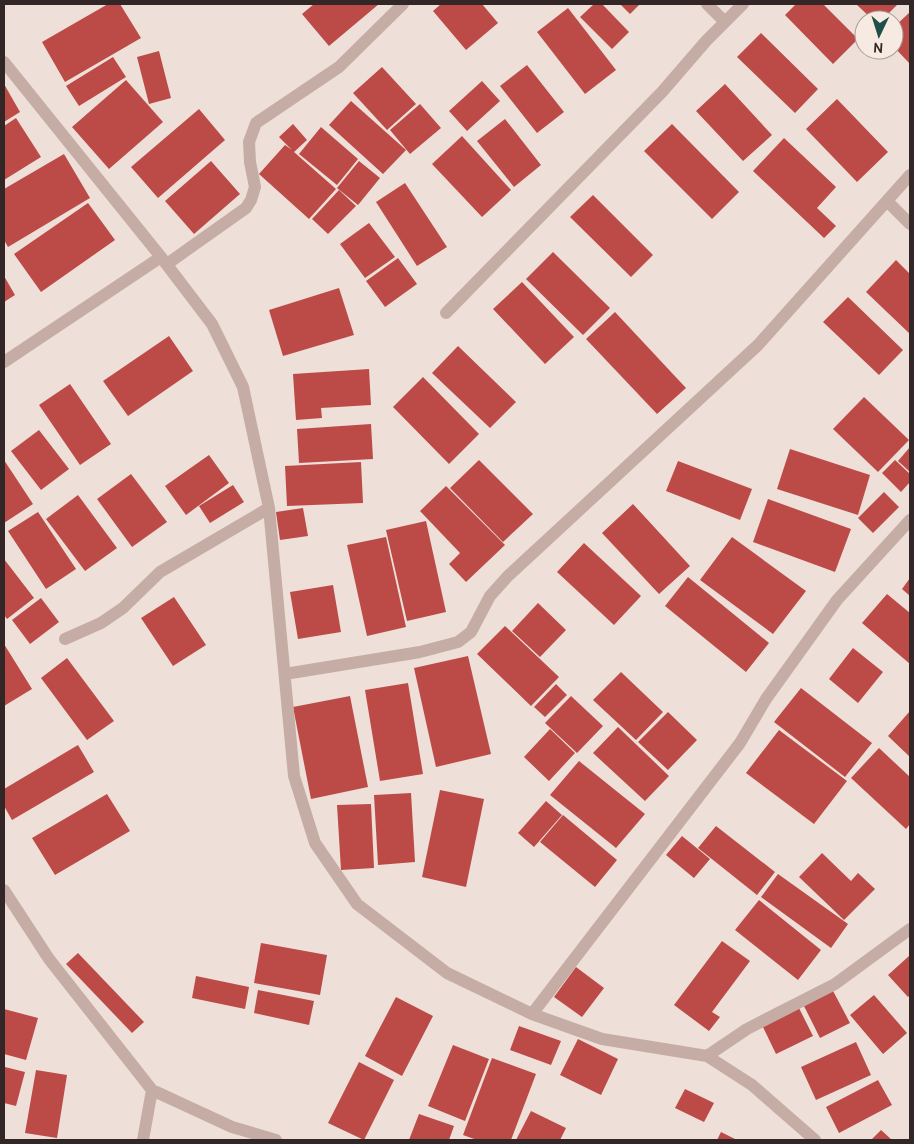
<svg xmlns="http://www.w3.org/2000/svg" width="914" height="1144" font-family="Cabin,sans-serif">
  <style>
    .building { fill: #bc4b48 }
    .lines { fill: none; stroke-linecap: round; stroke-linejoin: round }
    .minor { stroke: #c5ada5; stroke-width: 12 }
  </style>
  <rect width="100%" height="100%" fill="#eedfd8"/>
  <path class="building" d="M 108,4 L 120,4 L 141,38 L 65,82 L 42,42 Z
    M 314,4 L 379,4 L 329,46 L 302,14 Z
    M 441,4 L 482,4 L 498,23 L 466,50 L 433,11 Z
    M 594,4 L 602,4 L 629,32 L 612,49 L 580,17 Z
    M 620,4 L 640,4 L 630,14 Z
    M 796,4 L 823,4 L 858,39 L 833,64 L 785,15 Z
    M 856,4 L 898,4 L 882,20 L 873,20 Z
    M 568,8 L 616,70 L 585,94 L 537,32 Z
    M 910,12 L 910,64 L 894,47 L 894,27 Z
    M 761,33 L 818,89 L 795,113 L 737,57 Z
    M 159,51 L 171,98 L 149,104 L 137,57 Z
    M 113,57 L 126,77 L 79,106 L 66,86 Z
    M 527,65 L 564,112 L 537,133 L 500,86 Z
    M 382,67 L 416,104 L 387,130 L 353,93 Z
    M 126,80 L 163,122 L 109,169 L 72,127 Z
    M 482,81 L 500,101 L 467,131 L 449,111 Z
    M 4,84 L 20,112 L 4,122 Z
    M 725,84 L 772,135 L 743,161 L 696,111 Z
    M 837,99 L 888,152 L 857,182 L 806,129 Z
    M 351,101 L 406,150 L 383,174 L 329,125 Z
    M 420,104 L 441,128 L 410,154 L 390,130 Z
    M 199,109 L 225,140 L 158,198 L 131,167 Z
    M 16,118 L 41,157 L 4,180 L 4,126 Z
    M 505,119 L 541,165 L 514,187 L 477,141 Z
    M 293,124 L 307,140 L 294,152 L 336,189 L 309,219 L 259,174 L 285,145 L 292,150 L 279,137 Z
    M 672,124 L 739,192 L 712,219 L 644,151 Z
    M 321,127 L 358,159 L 337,185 L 299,154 Z
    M 462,136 L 511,190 L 482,217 L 432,164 Z
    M 784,138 L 836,187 L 817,208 L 836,226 L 824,238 L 753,171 Z
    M 64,154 L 90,198 L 8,247 L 4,240 L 4,189 Z
    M 211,161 L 240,194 L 194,234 L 165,201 Z
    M 359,161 L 380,178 L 358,205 L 337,188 Z
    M 405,183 L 447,247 L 417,266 L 376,202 Z
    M 339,190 L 356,206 L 328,234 L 312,219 Z
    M 593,195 L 653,255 L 631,277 L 570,217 Z
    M 88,203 L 115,240 L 41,292 L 14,254 Z
    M 369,223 L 395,257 L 365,278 L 340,244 Z
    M 553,252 L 610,308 L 583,335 L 526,279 Z
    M 398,258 L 417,284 L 385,307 L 366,281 Z
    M 896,260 L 910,274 L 910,334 L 866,292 Z
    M 4,276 L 15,295 L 4,302 Z
    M 522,282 L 574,337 L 545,364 L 493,309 Z
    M 339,288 L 354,335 L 283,356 L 269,310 Z
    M 848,297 L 903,350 L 879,375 L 823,322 Z
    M 615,312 L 686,388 L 657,414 L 586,339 Z
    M 169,336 L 193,371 L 128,416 L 103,381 Z
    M 458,346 L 516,402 L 490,428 L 432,373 Z
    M 369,369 L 371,405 L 321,408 L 322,418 L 296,420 L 293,374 Z
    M 423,377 L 479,434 L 449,464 L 393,407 Z
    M 70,384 L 111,444 L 80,465 L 39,405 Z
    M 864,397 L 909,440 L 878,472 L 833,429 Z
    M 371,424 L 373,459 L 299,463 L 297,429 Z
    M 39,430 L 69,469 L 41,490 L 11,451 Z
    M 910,447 L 910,472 L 898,461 Z
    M 790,449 L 870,475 L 858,515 L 777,489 Z
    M 209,455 L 229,483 L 186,515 L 165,486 Z
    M 4,460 L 33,504 L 4,523 Z
    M 479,460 L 533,514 L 503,542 L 450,488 Z
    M 895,460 L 910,474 L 910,482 L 901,492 L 882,473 Z
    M 678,461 L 752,489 L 740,520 L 666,491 Z
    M 361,462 L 363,503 L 287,506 L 285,466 Z
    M 131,474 L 167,522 L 132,547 L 97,499 Z
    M 233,485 L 244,502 L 210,523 L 199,506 Z
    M 446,486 L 505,545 L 466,582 L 449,564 L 460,553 L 420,511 Z
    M 884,492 L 899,507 L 873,533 L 858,518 Z
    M 78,495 L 117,548 L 85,571 L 46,519 Z
    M 768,499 L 851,529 L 835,572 L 753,542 Z
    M 633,504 L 690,566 L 659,594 L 602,533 Z
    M 303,508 L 308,536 L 280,540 L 276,512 Z
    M 38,512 L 76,569 L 46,589 L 8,531 Z
    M 426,521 L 446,612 L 407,621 L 386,530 Z
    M 386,537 L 406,627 L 367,636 L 347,545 Z
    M 732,537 L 806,591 L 773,634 L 700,580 Z
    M 584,543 L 641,596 L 614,625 L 557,572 Z
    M 4,559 L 34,598 L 7,619 L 4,615 Z
    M 688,577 L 769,643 L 746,672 L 665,606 Z
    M 910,578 L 910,596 L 902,589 Z
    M 333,585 L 341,632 L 298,639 L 290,592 Z
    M 887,594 L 910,613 L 910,664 L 862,623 Z
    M 174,597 L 206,645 L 173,666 L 141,618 Z
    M 41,598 L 59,622 L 30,644 L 12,620 Z
    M 538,603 L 566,630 L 540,657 L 512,631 Z
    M 505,626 L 559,677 L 531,706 L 477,654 Z
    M 4,644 L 32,689 L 4,706 Z
    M 853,648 L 883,672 L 858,703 L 829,679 Z
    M 468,656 L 491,754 L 436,767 L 414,668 Z
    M 67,658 L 114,721 L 87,740 L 41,678 Z
    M 621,672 L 663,712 L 636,740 L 593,700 Z
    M 408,683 L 423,774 L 380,781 L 365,690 Z
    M 556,684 L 567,695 L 545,717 L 534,707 Z
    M 801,688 L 872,743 L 845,777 L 774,722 Z
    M 350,696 L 368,787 L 311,799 L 293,707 Z
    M 571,696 L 603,726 L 577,753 L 545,723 Z
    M 910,711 L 910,757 L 888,736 Z
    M 668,712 L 697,740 L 668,770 L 638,742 Z
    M 618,727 L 669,776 L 645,801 L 593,753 Z
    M 550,729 L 575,753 L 549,781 L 524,757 Z
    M 779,730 L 847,781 L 814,824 L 746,773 Z
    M 78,745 L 94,772 L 12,820 L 4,806 L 4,789 Z
    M 879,748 L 910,777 L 910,824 L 906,829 L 851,778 Z
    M 579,761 L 645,814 L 616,848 L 550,795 Z
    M 440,790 L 484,799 L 466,887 L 422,877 Z
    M 411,793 L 415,862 L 378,865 L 374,795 Z
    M 107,794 L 130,831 L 55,875 L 32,838 Z
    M 546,801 L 562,815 L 534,847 L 518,833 Z
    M 371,804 L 374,868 L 341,870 L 337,805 Z
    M 563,815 L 617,860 L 595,887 L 540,842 Z
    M 716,826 L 775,872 L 757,895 L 698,848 Z
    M 682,836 L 710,859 L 694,878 L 666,855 Z
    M 822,853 L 851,881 L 858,873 L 875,889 L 844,920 L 799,877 Z
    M 778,874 L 848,924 L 831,948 L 761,897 Z
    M 759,900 L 821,950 L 798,980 L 735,930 Z
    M 722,941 L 750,961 L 712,1012 L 720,1017 L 709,1031 L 674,1005 Z
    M 261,943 L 327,955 L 320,995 L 254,983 Z
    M 78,953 L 144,1022 L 132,1033 L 66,964 Z
    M 909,956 L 910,995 L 908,997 L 888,975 Z
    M 576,967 L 604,988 L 582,1017 L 554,997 Z
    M 196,976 L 249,987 L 245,1009 L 192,998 Z
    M 832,989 L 850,1023 L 820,1038 L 803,1004 Z
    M 258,990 L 314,1001 L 309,1025 L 254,1013 Z
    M 874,995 L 907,1033 L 883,1054 L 850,1015 Z
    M 396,997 L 433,1016 L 402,1076 L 365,1056 Z
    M 799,1008 L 813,1036 L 776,1054 L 762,1025 Z
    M 4,1009 L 38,1018 L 26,1060 L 4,1054 Z
    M 519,1026 L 561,1041 L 551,1065 L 510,1050 Z
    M 578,1039 L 618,1059 L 601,1095 L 560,1075 Z
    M 856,1042 L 871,1075 L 816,1100 L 801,1067 Z
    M 453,1045 L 489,1059 L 465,1121 L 428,1106 Z
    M 492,1058 L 536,1074 L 511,1140 L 477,1140 L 463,1135 Z
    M 359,1062 L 394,1080 L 364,1140 L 328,1123 Z
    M 5,1067 L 25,1072 L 16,1106 L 4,1103 Z
    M 36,1070 L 67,1075 L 57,1138 L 25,1133 Z
    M 878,1080 L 892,1105 L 839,1133 L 826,1107 Z
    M 685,1089 L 714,1103 L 704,1122 L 675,1108 Z
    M 531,1111 L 566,1128 L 560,1140 L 516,1140 Z
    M 419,1114 L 454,1126 L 449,1140 L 409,1140 Z
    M 881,1130 L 892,1140 L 871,1140 Z
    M 721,1132 L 737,1140 L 717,1140 Z"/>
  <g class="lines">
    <path class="minor" d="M 707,4 L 724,21
      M 4,62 L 161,257 L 212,324 L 243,387 L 269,508 L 294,776 L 315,843 L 357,904 L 447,973 L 532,1014 L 602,1039 L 707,1056 L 752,1085 L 815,1140
      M 887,201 L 910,224
      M 167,264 L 246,208 L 251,200 L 255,187 L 250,162 L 249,142 L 256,123 L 339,67 L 403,4
      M 446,313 L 662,92 L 706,41 L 743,4
      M 4,362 L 161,257
      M 65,639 L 101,623 L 123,608 L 160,572 L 269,508
      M 285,674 L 420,652 L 458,642 L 471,632 L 490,596 L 508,576 L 758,345 L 910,175
      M 4,890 L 49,959 L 152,1090 L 232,1127 L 276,1140
      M 532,1014 L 740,743 L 766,699 L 837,600 L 910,520
      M 707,1056 L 747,1029 L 835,984 L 910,929
      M 143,1140 L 152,1090"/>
  </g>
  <rect width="914" height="1144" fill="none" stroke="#322726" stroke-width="10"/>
  <g transform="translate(879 35) rotate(184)"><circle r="24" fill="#f7eae3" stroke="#a89c97"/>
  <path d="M0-4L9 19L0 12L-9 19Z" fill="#1f4f48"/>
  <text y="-8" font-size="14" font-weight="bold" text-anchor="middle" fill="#322726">N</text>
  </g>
</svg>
